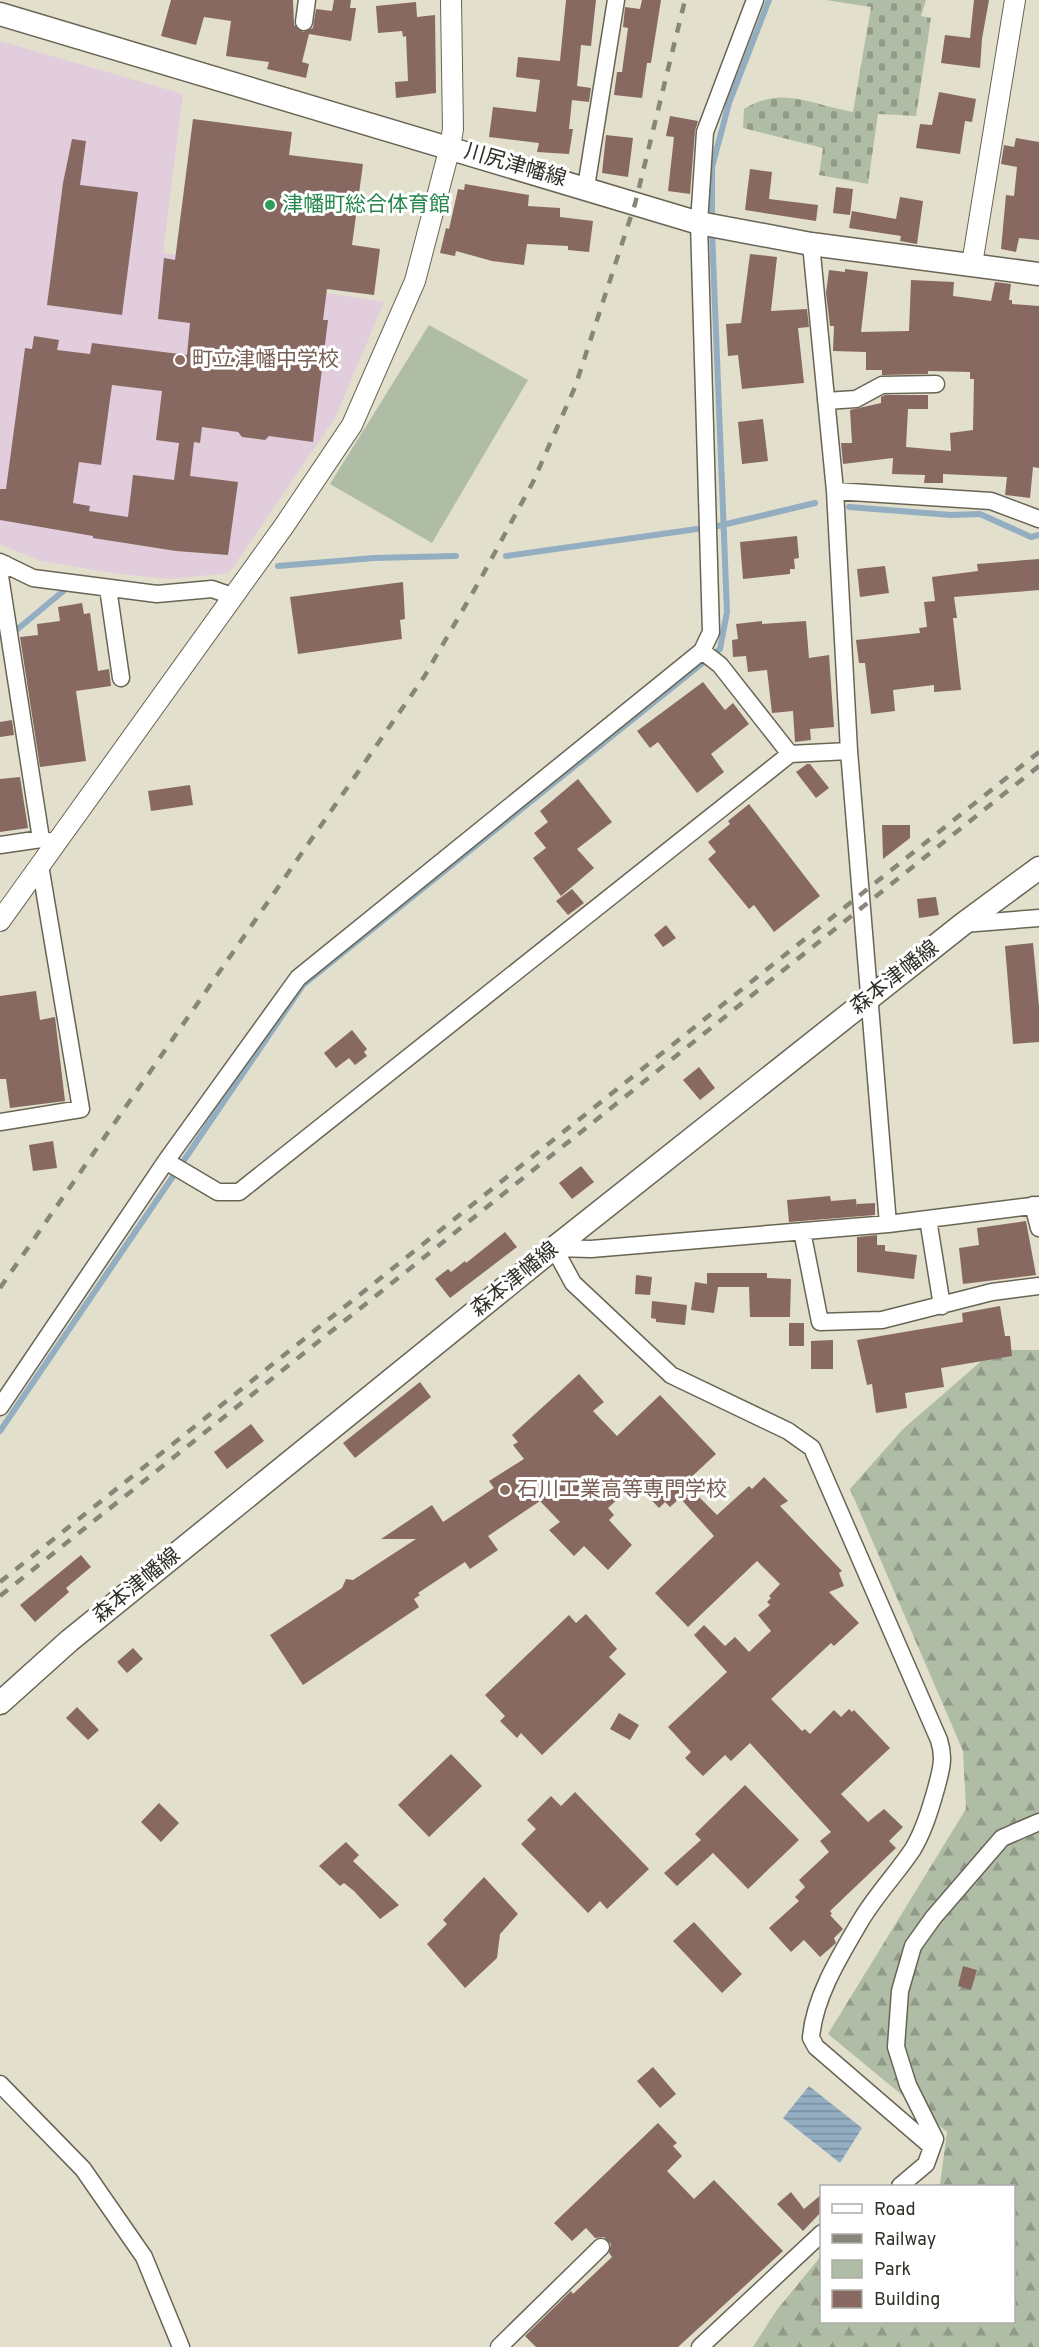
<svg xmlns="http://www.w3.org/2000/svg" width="1039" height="2347" font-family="Overpass,'Noto Sans JP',sans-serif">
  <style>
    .education { fill: #e2cddc }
    .green { fill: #b0bda6 }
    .forest { fill: url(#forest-firs) }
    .cemetery { fill: url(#cemetery-stones) }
    .water { fill: url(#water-rules) }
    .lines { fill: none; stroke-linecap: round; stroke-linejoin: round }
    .stream { stroke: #93aec1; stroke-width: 6 }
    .building { fill: #876961; fill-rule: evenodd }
    .minor-casing { stroke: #696555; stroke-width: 19 }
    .tertiary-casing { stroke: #696555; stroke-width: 22 }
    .secondary-casing { stroke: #696555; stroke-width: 25 }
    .minor { stroke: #fff; stroke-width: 16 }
    .tertiary { stroke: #fff; stroke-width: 20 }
    .secondary { stroke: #fff; stroke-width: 22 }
    .rail { stroke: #888679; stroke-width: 4.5; stroke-dasharray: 10 10; stroke-linecap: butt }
    .leisure-dot { fill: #2e9e5b; stroke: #fff; stroke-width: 2 }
    .education-dot { fill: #8d6e63; stroke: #fff; stroke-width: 2 }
    .labels { text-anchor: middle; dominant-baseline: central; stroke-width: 6; stroke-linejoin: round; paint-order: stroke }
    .street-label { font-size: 21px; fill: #302f28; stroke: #fff }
    .leisure-label { font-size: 21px; fill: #27864d; stroke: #fff; text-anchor: start }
    .education-label { font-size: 21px; fill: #785e54; stroke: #fff; text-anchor: start }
  </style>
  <defs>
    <pattern id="forest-firs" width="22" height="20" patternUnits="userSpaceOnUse" patternTransform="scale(1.5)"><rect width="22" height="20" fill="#b0bda6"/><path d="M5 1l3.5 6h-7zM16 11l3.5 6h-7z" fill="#909a87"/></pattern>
    <pattern id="cemetery-stones" width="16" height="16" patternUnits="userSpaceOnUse" patternTransform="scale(1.5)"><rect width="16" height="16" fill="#b0bda6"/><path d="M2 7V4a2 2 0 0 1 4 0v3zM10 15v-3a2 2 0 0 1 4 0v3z" fill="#909a87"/></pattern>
    <pattern id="water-rules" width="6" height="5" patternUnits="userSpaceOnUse" patternTransform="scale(1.5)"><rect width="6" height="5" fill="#93aec1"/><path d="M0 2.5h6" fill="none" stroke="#788e9d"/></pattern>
  </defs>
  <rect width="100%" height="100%" fill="#e3dfcd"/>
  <path class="education" d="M 0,41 L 183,94 L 163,253 L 232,262 L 230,278 L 384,302 L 335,418 L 229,573 L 169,579 L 120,574 L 41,561 L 0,544 Z"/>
  <path class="green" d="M 429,325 L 528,380 L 432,543 L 330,484 Z"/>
  <path class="forest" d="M 994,1350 L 1039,1350 L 1039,2347 L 753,2347 L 776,2311 L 821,2256 L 822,2322 L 1014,2322 L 1014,2186 L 934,2186 L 940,2184 L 947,2132 L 828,2034 L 966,1809 L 963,1751 L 850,1489 L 903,1429 Z"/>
  <path class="cemetery" d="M 826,0 L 926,0 L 921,16 L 931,18 L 916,116 L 878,114 L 868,184 L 819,175 L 823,148 L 743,128 L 744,109 C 783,85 812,105 853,112 L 871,7 Z"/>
  <path class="water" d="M 809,2086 L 862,2128 L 840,2163 L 783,2118 Z"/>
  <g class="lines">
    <path class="stream" d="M 712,221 L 712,167 L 729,103 L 769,0
      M 849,507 L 951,515 L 980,514 L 1031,537 L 1039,535
      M 718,526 L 815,503
      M 506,556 L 697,529
      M 278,566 L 374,558 L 456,556
      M 14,632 L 67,588
      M 0,1431 L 303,985 L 720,649 L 727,612 L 712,231"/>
  </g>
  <path class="building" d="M 171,0 L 293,0 L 294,25 L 303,32 L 313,28 L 316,9 L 332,11 L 334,0 L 351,0 L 350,8 L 356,8 L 351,41 L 309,34 L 302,62 L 309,64 L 306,78 L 267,69 L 269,62 L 226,56 L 231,21 L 204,17 L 196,45 L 161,36 Z
    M 566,0 L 596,0 L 591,46 L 581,45 L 577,86 L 591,88 L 589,102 L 572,100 L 569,129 L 573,129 L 569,154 L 537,152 L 539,143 L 489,137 L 493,107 L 536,112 L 540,80 L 516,77 L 518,57 L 560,61 Z
    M 642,0 L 661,0 L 651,63 L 647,63 L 642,98 L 614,95 L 617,72 L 622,72 L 628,28 L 623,27 L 625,7 L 640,9 Z
    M 974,0 L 989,0 L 982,39 L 980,68 L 941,63 L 945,35 L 970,38 Z
    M 416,2 L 417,17 L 435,15 L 436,93 L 396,98 L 395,82 L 408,81 L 406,36 L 403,37 L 402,31 L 378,33 L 376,6 Z
    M 939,92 L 976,99 L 972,122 L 965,121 L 960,154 L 916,148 L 920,124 L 932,125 Z
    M 670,116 L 698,121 L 695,131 L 690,194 L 668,191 L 674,137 L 666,136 Z
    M 193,119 L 292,132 L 289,155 L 363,164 L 352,245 L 380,249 L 374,295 L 327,289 L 323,320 L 328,320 L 313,442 L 269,436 L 265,440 L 242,437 L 238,432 L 202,427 L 200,443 L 194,442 L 190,476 L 238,482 L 228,555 L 176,551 L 93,538 L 93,536 L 0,520 L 0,489 L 6,489 L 25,348 L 32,349 L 34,336 L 59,340 L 57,350 L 90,354 L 92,343 L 187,355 L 190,323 L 158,319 L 164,258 L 175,260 ZM 112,385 L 162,391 L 156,440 L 179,443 L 174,480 L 133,475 L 128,517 L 89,511 L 90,506 L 73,503 L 79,462 L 101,465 Z
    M 606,135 L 633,138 L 628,177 L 602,173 Z
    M 1016,138 L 1039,142 L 1039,240 L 1019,238 L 1016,252 L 1001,249 L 1006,195 L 1014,196 L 1017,167 L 1001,164 L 1004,145 L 1014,147 Z
    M 72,139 L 86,141 L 80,185 L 138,192 L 122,315 L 47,305 L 63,183 Z
    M 750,169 L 772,172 L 769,199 L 818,205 L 816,221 L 745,210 Z
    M 465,184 L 529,195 L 528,206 L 560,208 L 560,217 L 593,221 L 589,252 L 568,250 L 568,246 L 527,244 L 524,265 L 492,261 L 456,251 L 455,256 L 440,253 L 446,228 L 449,229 L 458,189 L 464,190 Z
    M 836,187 L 853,189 L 850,215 L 833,213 Z
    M 900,197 L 923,201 L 917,244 L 900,241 L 901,236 L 849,228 L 852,211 L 896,219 Z
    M 750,254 L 777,257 L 771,311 L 807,309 L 809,327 L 798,328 L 804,383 L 742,389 L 738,355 L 728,356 L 726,324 L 741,323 Z
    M 845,269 L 868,272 L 861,332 L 909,331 L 911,280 L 954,282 L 953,296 L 991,301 L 995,282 L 1011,284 L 1009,300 L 1012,300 L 1012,304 L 1039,306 L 1039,468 L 1033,467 L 1030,498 L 1005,495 L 1007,477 L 943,474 L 943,483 L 924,483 L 925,475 L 892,474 L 893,458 L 843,464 L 841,443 L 852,443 L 850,410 L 881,403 L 881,397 L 885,395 L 928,395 L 928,409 L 908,409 L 906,447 L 951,451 L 950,433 L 973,430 L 974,379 L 970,379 L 970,372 L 928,371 L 928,374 L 882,375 L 882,370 L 866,370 L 866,352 L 833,351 L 834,326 L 830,326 L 826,293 L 829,270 L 845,272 Z
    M 763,419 L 768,461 L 742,464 L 738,422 Z
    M 797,536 L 799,558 L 794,559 L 795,569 L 790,569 L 790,574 L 743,579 L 740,542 Z
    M 1039,559 L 1039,590 L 954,597 L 957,618 L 953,618 L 961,690 L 934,692 L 934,685 L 893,690 L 895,711 L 871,714 L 865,663 L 859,663 L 856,640 L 920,633 L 919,628 L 927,627 L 924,602 L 935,601 L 932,577 L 978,571 L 977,564 Z
    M 885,566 L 889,593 L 860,597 L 857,569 Z
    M 403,582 L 405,619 L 400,620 L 402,639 L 298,654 L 290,597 Z
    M 82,603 L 84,614 L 90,613 L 98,671 L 109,669 L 111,686 L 76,691 L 86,761 L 40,767 L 20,637 L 38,635 L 37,624 L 60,621 L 58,607 Z
    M 762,621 L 762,624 L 806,621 L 809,658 L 829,655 L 834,727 L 810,729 L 811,740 L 795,742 L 793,711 L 772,713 L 767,670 L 748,672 L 746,656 L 733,657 L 732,640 L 738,639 L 736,624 Z
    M 703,682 L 725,710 L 733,703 L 749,724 L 711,754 L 724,772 L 697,793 L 658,742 L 650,748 L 637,731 Z
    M 12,720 L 14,735 L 0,737 L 0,722 Z
    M 807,764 L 810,764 L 829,788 L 816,798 L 796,772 Z
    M 20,777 L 28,828 L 0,832 L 0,779 Z
    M 578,779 L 612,822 L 577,849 L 594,868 L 561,896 L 533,858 L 546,848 L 534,833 L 548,822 L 540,811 Z
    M 190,785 L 193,805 L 151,811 L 148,791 Z
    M 749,804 L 820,896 L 774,932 L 754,905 L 749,909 L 708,859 L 716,852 L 708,842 L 730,824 L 728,821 Z
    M 882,825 L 910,825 L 910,838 L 883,859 Z
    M 572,889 L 584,903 L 568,915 L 556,901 Z
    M 936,897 L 939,915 L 919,918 L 917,899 Z
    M 666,925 L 676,938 L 663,947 L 654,935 Z
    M 1033,943 L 1039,1007 L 1039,1042 L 1013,1044 L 1005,946 Z
    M 36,991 L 40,1020 L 55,1017 L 65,1101 L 10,1108 L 6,1079 L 0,1079 L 0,996 Z
    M 352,1030 L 367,1049 L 364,1052 L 367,1056 L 355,1065 L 349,1058 L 336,1068 L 324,1053 Z
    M 699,1067 L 715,1088 L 700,1100 L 683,1080 Z
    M 53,1141 L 57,1168 L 33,1171 L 29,1145 Z
    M 581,1166 L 594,1182 L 572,1199 L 559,1183 Z
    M 830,1196 L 831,1201 L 856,1199 L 857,1208 L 857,1204 L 875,1203 L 875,1215 L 789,1222 L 787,1200 Z
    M 1026,1221 L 1036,1275 L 963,1284 L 959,1248 L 979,1245 L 977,1228 Z
    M 505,1232 L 517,1247 L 450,1298 L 435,1279 L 448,1269 L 451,1272 L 465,1261 L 466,1263 Z
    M 877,1235 L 877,1245 L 885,1245 L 885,1251 L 917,1255 L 914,1279 L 857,1272 L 857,1237 Z
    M 707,1273 L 767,1273 L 767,1278 L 791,1279 L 790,1317 L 750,1317 L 749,1287 L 718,1287 L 714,1313 L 691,1310 L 695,1282 L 707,1284 Z
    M 636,1275 L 652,1277 L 650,1295 L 635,1294 Z
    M 652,1301 L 687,1305 L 685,1325 L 656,1322 L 656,1319 L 651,1318 Z
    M 1000,1306 L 1005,1336 L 1010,1336 L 1012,1356 L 941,1368 L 944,1387 L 905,1393 L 907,1408 L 876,1413 L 872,1384 L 867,1385 L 857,1340 L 963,1322 L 962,1313 Z
    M 789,1323 L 804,1323 L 804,1346 L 789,1346 Z
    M 833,1340 L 833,1369 L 811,1369 L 811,1341 Z
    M 579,1374 L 604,1402 L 593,1411 L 617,1436 L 660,1395 L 716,1454 L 685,1483 L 717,1515 L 749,1486 L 752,1489 L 764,1477 L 788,1501 L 780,1506 L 842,1571 L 839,1573 L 844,1586 L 829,1592 L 859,1623 L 834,1646 L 831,1643 L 771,1699 L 802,1731 L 805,1729 L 810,1734 L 834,1710 L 841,1717 L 849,1709 L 852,1712 L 854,1710 L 890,1748 L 841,1794 L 868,1822 L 884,1809 L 903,1827 L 889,1841 L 896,1848 L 830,1911 L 832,1914 L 830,1915 L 843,1929 L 834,1938 L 836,1943 L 820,1957 L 804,1940 L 791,1952 L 769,1928 L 799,1901 L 795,1897 L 805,1887 L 799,1880 L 829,1852 L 820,1841 L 831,1832 L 750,1743 L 731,1761 L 725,1755 L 703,1776 L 685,1758 L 691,1752 L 668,1727 L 727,1672 L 694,1635 L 704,1625 L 725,1646 L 735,1637 L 749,1652 L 771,1631 L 758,1615 L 770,1605 L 767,1602 L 771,1598 L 769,1596 L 780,1584 L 757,1561 L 688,1627 L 655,1593 L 714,1536 L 680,1498 L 670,1507 L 665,1502 L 659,1508 L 635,1483 L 608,1508 L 614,1515 L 609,1520 L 632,1545 L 608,1570 L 584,1546 L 574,1556 L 549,1530 L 560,1522 L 540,1501 L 488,1536 L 498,1550 L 470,1569 L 465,1562 L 418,1593 L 420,1595 L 414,1599 L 419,1607 L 303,1685 L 270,1635 L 342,1588 L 346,1579 L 353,1580 L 416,1539 L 381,1539 L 432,1505 L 443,1522 L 494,1488 L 489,1481 L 524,1459 L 513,1445 L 518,1442 L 512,1435 Z
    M 420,1382 L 431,1397 L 355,1458 L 343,1443 Z
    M 251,1424 L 264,1441 L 227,1469 L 214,1452 Z
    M 81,1555 L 91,1567 L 66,1588 L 69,1592 L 35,1622 L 20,1605 Z
    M 586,1614 L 617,1649 L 609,1657 L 626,1674 L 542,1755 L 521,1733 L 517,1738 L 500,1721 L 505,1716 L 485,1695 L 569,1615 L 576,1623 Z
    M 133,1648 L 143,1659 L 127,1673 L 117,1662 Z
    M 77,1707 L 99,1730 L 88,1740 L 66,1718 Z
    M 619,1713 L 639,1725 L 630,1740 L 610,1729 Z
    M 451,1754 L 482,1786 L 429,1837 L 398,1805 Z
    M 745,1785 L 799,1840 L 748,1889 L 713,1853 L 677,1886 L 664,1873 L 701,1840 L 695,1834 Z
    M 575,1792 L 649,1869 L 607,1909 L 600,1901 L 588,1913 L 521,1844 L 536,1829 L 527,1820 L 551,1796 L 561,1806 Z
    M 159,1803 L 179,1823 L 161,1842 L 141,1822 Z
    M 346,1842 L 359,1855 L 353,1861 L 399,1905 L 380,1919 L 354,1891 L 344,1883 L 340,1886 L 319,1866 Z
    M 484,1877 L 518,1914 L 500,1934 L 497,1958 L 465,1988 L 427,1944 L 447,1924 L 443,1920 Z
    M 694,1922 L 742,1974 L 722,1993 L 673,1941 Z
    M 963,1966 L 977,1970 L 971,1990 L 958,1986 Z
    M 653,2067 L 676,2094 L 660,2108 L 637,2081 Z
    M 658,2123 L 677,2143 L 673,2146 L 682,2156 L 667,2171 L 694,2199 L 714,2180 L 783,2251 L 678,2347 L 536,2347 L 525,2336 L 571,2291 L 573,2294 L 612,2257 L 609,2253 L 611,2244 L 604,2237 L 595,2238 L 586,2228 L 572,2241 L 554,2223 Z
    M 791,2192 L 804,2209 L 822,2194 L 822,2211 L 803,2231 L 777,2204 Z"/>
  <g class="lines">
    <defs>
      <path id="minor" d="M 304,22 L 307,0
        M 586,187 L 616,0
        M 811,244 L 835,491 L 849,751 L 888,1224
        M 826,401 L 856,399 L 882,385 L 936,384
        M 835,491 L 991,501 L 1039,519
        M 0,562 L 33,578 L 157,594 L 212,589 L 232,596
        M 5,564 L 0,576 L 41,839
        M 108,588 L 121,678
        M 702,651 L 720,665 L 790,754
        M 0,845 L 41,839 L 51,842
        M 963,924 L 1039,918
        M 0,1122 L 81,1109 L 40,865
        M 169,1163 L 218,1192 L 239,1192 L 790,754 L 849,751
        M 1033,1205 L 1039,1228
        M 928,1219 L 942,1306
        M 802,1231 L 820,1322 L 882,1320 L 992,1292 L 1039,1286
        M 0,1407 L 166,1161 L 298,978 L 702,651 L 711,632 L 699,223 L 705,132 L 755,0
        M 0,2084 L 83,2169 L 144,2257 L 181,2347
        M 932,2147 L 816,2047 L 811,2038 C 814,1997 841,1954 861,1920 C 876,1895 897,1873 913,1849 C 924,1830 930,1810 936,1789 C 941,1770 945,1758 939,1740 L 812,1448 L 788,1431 L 671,1375 L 573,1283 L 554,1248 L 591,1249 L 888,1224 L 1039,1205
        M 900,2186 L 926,2164 L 935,2139 L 908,2085 L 896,2047 L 900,1991 L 913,1946 L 933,1918 L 1002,1838 L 1039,1822
        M 499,2347 L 601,2247
        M 700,2347 L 822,2233"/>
      <path id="tertiary" d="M 972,264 L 1015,0
        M 0,921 L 284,526 L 352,425 L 415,281 L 450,147 L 453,129 L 451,0"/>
      <path id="secondary" d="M 0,14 L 699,223 L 811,244 L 1039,274
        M 0,1703 L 69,1641 L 554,1248 L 963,924 L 1039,868"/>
    </defs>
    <use href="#minor" class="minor-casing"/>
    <use href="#tertiary" class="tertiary-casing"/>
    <use href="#secondary" class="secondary-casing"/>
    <use href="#minor" class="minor"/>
    <use href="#tertiary" class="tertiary"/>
    <use href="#secondary" class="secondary"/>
    <path class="rail" d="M 0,1288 L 424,677 L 480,580 L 533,482 L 575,387 L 635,204 L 685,0
      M 0,1582 L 1039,752
      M 0,1596 L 1039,766"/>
  </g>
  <circle class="leisure-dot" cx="270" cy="205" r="6"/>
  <g class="education-dot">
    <circle cx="180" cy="360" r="6"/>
    <circle cx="505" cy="1490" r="6"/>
  </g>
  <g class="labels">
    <g class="street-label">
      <text transform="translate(515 166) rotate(16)">川尻津幡線</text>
      <text transform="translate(895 978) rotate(-38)">森本津幡線</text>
      <text transform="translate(515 1280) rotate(-39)">森本津幡線</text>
      <text transform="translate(137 1586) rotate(-39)">森本津幡線</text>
    </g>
    <g class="leisure-label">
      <text x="282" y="205">津幡町総合体育館</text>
    </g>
    <g class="education-label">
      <text x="192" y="360">町立津幡中学校</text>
      <text x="517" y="1490">石川工業高等専門学校</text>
    </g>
  </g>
  <rect x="820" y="2185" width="195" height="138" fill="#ffffff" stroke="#acaca9" stroke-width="1.5"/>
  <rect x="832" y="2204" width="30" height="9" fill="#ffffff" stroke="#acaca9" stroke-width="1.5"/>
  <text x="874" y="2215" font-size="18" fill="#302f28">Road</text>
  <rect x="832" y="2234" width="30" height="9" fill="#888679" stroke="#acaca9" stroke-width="1.5"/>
  <text x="874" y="2245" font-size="18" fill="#302f28">Railway</text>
  <rect x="832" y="2260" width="30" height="18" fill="#b0bda6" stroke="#acaca9" stroke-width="1.5"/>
  <text x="874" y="2275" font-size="18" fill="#302f28">Park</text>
  <rect x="832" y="2290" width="30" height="18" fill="#876961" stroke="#acaca9" stroke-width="1.5"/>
  <text x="874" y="2305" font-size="18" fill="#302f28">Building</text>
</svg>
